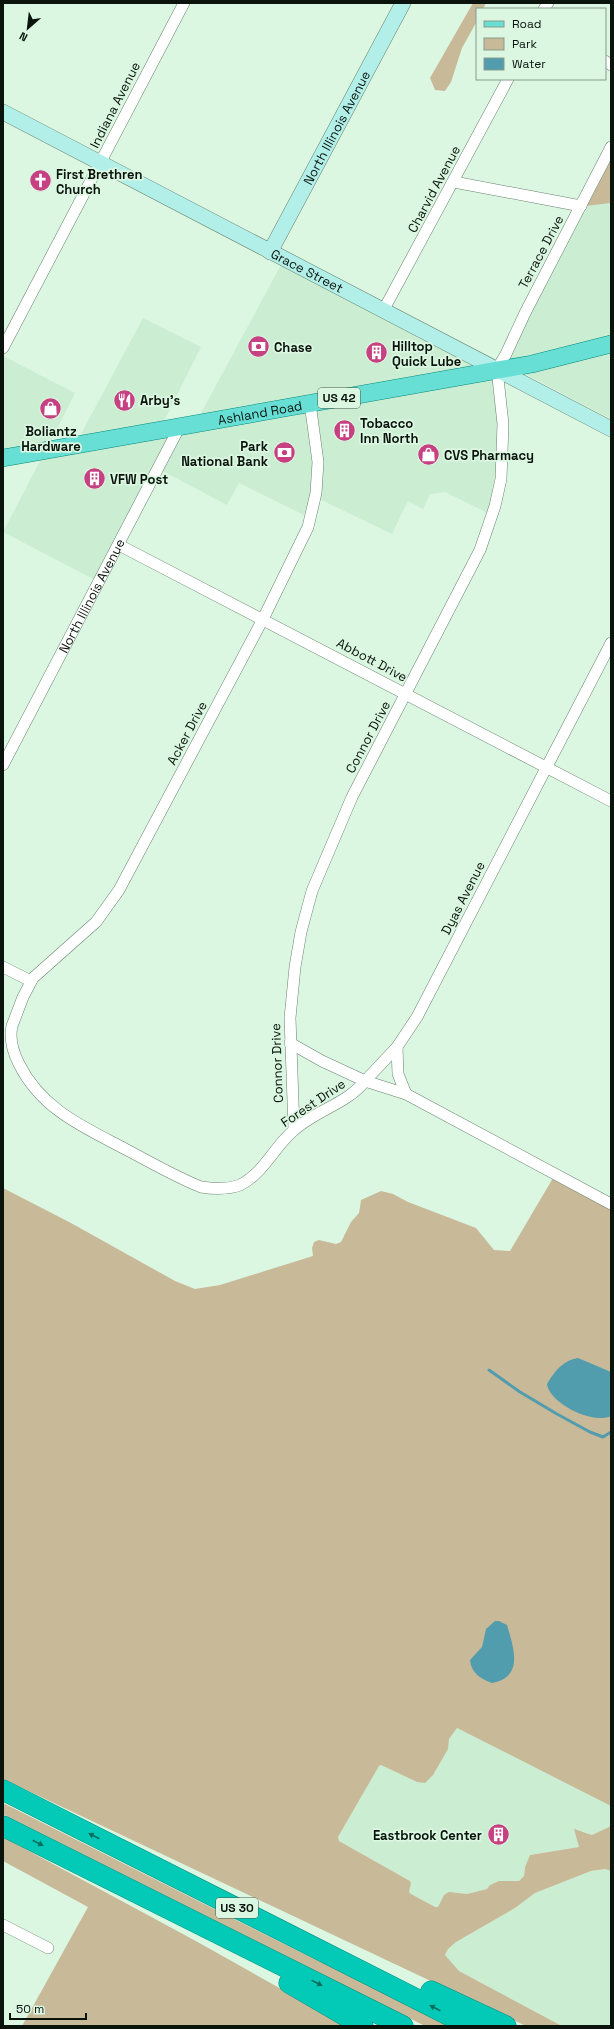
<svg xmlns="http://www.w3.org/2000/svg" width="614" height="2029" font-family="'Space Grotesk',sans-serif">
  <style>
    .built { fill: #cbedd2 }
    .green { fill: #c8ba99 }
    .water { fill: #519cad }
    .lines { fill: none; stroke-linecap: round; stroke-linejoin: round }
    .stream { stroke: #519cad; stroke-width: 3 }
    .street-casing { stroke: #69826f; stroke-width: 12 }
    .secondary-casing { stroke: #69826f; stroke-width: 16 }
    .primary-casing { stroke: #058a7c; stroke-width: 18 }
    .highway-casing { stroke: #058a7c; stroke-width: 21 }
    .street { stroke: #fff; stroke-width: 11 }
    .secondary { stroke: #b3efe9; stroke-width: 15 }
    .primary { stroke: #68dfd4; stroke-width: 17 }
    .highway { stroke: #03cab7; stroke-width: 20 }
    .oneway { fill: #066f62 }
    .labels { text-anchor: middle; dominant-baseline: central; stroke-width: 3.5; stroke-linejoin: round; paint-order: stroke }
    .shield { fill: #dbf7e1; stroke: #49584d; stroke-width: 1 }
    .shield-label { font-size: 12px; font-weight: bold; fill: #0a140d }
    .street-label { font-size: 13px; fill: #0a140d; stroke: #dbf7e1 }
    .poi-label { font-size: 13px; font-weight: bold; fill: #0a140d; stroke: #dbf7e1; text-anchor: start }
  </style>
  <rect width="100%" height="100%" fill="#dbf7e1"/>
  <path class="built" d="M 611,203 L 611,419 L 506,364 L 536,298 L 586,206 Z
    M 281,265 L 497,378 L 497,465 L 488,513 L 445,492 L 430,494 L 423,509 L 408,501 L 392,534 L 311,495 L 304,515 L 239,483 L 227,505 L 155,467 L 95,580 L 3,532 L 40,461 L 3,467 L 3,356 L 75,393 L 51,441 L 80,436 L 143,318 L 201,347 L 164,421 L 200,415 Z
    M 457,1728 L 611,1806 L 611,1826 L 592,1835 L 583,1831 L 579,1847 L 530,1855 L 525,1867 L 524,1876 L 519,1881 L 499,1881 L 490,1885 L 487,1889 L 467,1894 L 449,1893 L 444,1895 L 439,1907 L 435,1907 L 411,1894 L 409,1892 L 411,1883 L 410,1881 L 339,1841 L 338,1837 L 379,1766 L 381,1765 L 417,1782 L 448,1749 L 449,1739 Z
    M 605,1869 L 611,1871 L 611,2026 L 562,2026 L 459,1971 L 445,1956 L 448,1949 L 456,1942 L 515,1908 L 535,1893 L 591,1871 Z"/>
  <path class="green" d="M 473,3 L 486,3 L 483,9 L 477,9 L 477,21 L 462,48 L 451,82 L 445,91 L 435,90 L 430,78 Z
    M 611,157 L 611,203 L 586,206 Z
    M 553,1178 L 611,1209 L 611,1806 L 457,1728 L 449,1739 L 448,1749 L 433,1775 L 425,1783 L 417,1782 L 381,1765 L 379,1766 L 338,1837 L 339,1841 L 410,1881 L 411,1883 L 409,1892 L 411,1894 L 435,1907 L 438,1907 L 444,1895 L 449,1892 L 467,1894 L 487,1889 L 490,1885 L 499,1881 L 519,1881 L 524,1876 L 525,1867 L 530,1855 L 579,1847 L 574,1829 L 592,1835 L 611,1826 L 611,1871 L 605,1869 L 591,1871 L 535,1893 L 515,1908 L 456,1942 L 448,1949 L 445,1955 L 459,1971 L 562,2026 L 526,2026 L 3,1779 L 3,1188 L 71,1223 L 175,1281 L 195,1289 L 220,1285 L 313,1256 L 312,1248 L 314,1242 L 319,1240 L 336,1244 L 341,1242 L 351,1222 L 359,1213 L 361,1200 L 381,1191 L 393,1194 L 408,1202 L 476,1228 L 494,1250 L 510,1251 Z
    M 3,1803 L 314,1959 L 386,1992 L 452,2026 L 425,2026 L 3,1814 Z
    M 3,1837 L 194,1940 L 347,2026 L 22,2026 L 88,1907 L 3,1861 Z"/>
  <path class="water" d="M 578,1358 L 611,1372 L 611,1416 C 593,1425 549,1403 547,1384 C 554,1372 563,1360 578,1358 Z
    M 495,1621 L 499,1621 L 507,1625 C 513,1646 525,1677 492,1683 C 481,1679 471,1673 470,1660 L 482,1647 L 486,1629 Z"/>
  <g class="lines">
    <path class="stream" d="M 489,1370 L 520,1392 L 557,1414 L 590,1432 L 603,1437 L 611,1432"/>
    <defs>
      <g id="street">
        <path d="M 544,9 L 548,3"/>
        <path d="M 605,61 L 611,65"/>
        <path d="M 454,182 L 581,206"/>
        <path d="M 383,311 L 508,79"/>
        <path d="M 3,348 L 184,3"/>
        <path d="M 310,403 L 318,462 L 316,493 L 308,527 L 263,619 L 119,890 L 96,922 L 33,978 L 23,997 L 12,1026 C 9,1039 13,1052 19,1064 C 42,1110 84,1127 127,1150 C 152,1163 176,1177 201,1187 C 214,1189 227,1190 240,1185 C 264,1173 274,1147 293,1131 C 314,1111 347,1104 365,1081 L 406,1094 L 611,1204"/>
        <path d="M 119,545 L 611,801"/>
        <path id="s1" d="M 3,765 L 180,426"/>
        <path d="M 3,967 L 31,981"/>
        <path d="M 290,1043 L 322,1061 L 365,1081 L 397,1047 L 417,1017 L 611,643"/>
        <path d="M 397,1047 L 398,1074 L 406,1094"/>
        <path d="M 294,1129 L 290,1018 L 295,967 L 301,932 L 312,891 L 352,797 L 480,550 L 495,506 L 501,479 L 503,424 L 497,369 L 506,354 L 525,313 L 611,147"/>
        <path d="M 3,1925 L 48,1948"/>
      </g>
      <g id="secondary">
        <path id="s2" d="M 3,112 L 611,429"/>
        <path id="s3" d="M 270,252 L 403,3"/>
      </g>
      <g id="primary">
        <path id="s4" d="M 3,458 L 532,364 L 611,344"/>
      </g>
      <path id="highway" d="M 3,1790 L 470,2026
        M 3,1826 L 403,2026
        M 289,1983 L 363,2026
        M 431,1991 L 506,2026"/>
    </defs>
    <use href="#street" class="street-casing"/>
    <use href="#secondary" class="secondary-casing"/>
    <use href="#primary" class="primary-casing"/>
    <use href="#highway" class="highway-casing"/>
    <use href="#street" class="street"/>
    <use href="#secondary" class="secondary"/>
    <use href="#primary" class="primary"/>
    <use href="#highway" class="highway"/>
  </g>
  <defs><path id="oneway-solid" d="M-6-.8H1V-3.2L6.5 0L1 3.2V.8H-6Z"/></defs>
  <g class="oneway">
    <use href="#oneway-solid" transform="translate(94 1836) rotate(-153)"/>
    <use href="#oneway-solid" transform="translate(38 1843) rotate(27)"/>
    <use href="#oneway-solid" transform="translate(317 1983) rotate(27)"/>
    <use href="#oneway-solid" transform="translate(435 2008) rotate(-153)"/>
  </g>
  <defs>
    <symbol id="church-disc" viewBox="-11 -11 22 22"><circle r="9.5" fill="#c64082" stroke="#dbf7e1"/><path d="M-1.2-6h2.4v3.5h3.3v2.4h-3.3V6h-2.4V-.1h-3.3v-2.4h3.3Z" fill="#fff"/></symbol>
    <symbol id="bank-disc" viewBox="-11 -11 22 22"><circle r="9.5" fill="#c64082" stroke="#dbf7e1"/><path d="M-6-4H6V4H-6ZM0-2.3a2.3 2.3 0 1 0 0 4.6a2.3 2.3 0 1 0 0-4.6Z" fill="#fff"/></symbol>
    <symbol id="building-disc" viewBox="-11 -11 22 22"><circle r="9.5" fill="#c64082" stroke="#dbf7e1"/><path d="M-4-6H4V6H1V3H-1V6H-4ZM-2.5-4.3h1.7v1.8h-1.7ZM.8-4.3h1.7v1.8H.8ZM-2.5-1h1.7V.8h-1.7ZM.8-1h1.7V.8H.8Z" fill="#fff"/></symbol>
    <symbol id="restaurant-disc" viewBox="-11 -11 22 22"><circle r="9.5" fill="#c64082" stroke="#dbf7e1"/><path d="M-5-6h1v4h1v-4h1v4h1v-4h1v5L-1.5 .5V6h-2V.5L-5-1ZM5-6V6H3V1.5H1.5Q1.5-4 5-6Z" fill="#fff"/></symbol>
    <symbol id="shop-disc" viewBox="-11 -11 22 22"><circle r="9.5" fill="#c64082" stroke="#dbf7e1"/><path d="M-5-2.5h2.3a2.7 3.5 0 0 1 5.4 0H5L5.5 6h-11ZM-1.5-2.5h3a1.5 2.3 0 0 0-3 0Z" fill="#fff"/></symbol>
  </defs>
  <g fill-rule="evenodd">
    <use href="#church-disc" x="28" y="168" width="25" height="25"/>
    <use href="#bank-disc" x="246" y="334" width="25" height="25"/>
    <use href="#building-disc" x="364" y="340" width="25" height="25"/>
    <use href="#restaurant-disc" x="112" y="388" width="25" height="25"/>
    <use href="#shop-disc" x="38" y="396" width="25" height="25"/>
    <use href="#building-disc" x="332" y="418" width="25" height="25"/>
    <use href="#bank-disc" x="272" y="440" width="25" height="25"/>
    <use href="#shop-disc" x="416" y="442" width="25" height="25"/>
    <use href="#building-disc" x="82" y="466" width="25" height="25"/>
    <use href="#building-disc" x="486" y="1822" width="25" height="25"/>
  </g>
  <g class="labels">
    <g class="shield">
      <rect x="318" y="388" width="42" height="20" rx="3"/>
      <rect x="216" y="1898" width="42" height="20" rx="3"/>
    </g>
    <g class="shield-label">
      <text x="339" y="398">US 42</text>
      <text x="237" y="1908">US 30</text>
    </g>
    <g class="street-label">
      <text transform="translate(115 105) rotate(-63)">Indiana Avenue</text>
      <text stroke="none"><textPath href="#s3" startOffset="141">North Illinois Avenue</textPath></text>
      <text transform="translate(434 189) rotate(-62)">Charvid Avenue</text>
      <text transform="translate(541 252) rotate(-62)">Terrace Drive</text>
      <text stroke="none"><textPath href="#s2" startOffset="343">Grace Street</textPath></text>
      <text stroke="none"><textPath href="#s4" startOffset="261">Ashland Road</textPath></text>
      <text stroke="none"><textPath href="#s1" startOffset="191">North Illinois Avenue</textPath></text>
      <text transform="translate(372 660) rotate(28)">Abbott Drive</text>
      <text transform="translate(187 733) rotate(-62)">Acker Drive</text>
      <text transform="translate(368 737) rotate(-62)">Connor Drive</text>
      <text transform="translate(463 898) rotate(-63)">Dyas Avenue</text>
      <text transform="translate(277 1063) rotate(-92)">Connor Drive</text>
      <text transform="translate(313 1103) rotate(-34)">Forest Drive</text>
    </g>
    <g class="poi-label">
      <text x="56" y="174">First Brethren<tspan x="56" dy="15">Church</tspan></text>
      <text x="392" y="346">Hilltop<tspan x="392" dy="15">Quick Lube</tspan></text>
      <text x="274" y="347">Chase</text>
      <text x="140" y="400">Arby's</text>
      <text x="360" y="423">Tobacco<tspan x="360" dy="15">Inn North</tspan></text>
      <text x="51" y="431" text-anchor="middle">Boliantz<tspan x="51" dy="15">Hardware</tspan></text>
      <text x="268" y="446" text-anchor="end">Park<tspan x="268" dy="15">National Bank</tspan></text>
      <text x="444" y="455">CVS Pharmacy</text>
      <text x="110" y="479">VFW Post</text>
      <text x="482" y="1835" text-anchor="end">Eastbrook Center</text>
    </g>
  </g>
  <rect width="614" height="2029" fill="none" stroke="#0a140d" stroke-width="8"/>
  <rect x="476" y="8" width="130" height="72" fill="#dbf7e1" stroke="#879c8c"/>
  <rect x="484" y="21" width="20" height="6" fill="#68dfd4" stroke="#879c8c"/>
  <text x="512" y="28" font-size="12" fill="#0a140d">Road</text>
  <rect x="484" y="38" width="20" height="12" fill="#c8ba99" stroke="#879c8c"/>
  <text x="512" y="48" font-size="12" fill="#0a140d">Park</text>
  <rect x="484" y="58" width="20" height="12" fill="#519cad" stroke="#879c8c"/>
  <text x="512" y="68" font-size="12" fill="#0a140d">Water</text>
  <g transform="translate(28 28) rotate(208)" stroke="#dbf7e1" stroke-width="3" paint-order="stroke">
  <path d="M0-3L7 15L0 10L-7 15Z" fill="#0a140d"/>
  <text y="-6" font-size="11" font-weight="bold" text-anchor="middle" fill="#0a140d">N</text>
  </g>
  <path d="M10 2013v6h76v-6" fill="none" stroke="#0a140d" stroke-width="2"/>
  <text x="16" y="2013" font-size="12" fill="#0a140d" stroke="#dbf7e1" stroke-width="3" paint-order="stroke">50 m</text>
</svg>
